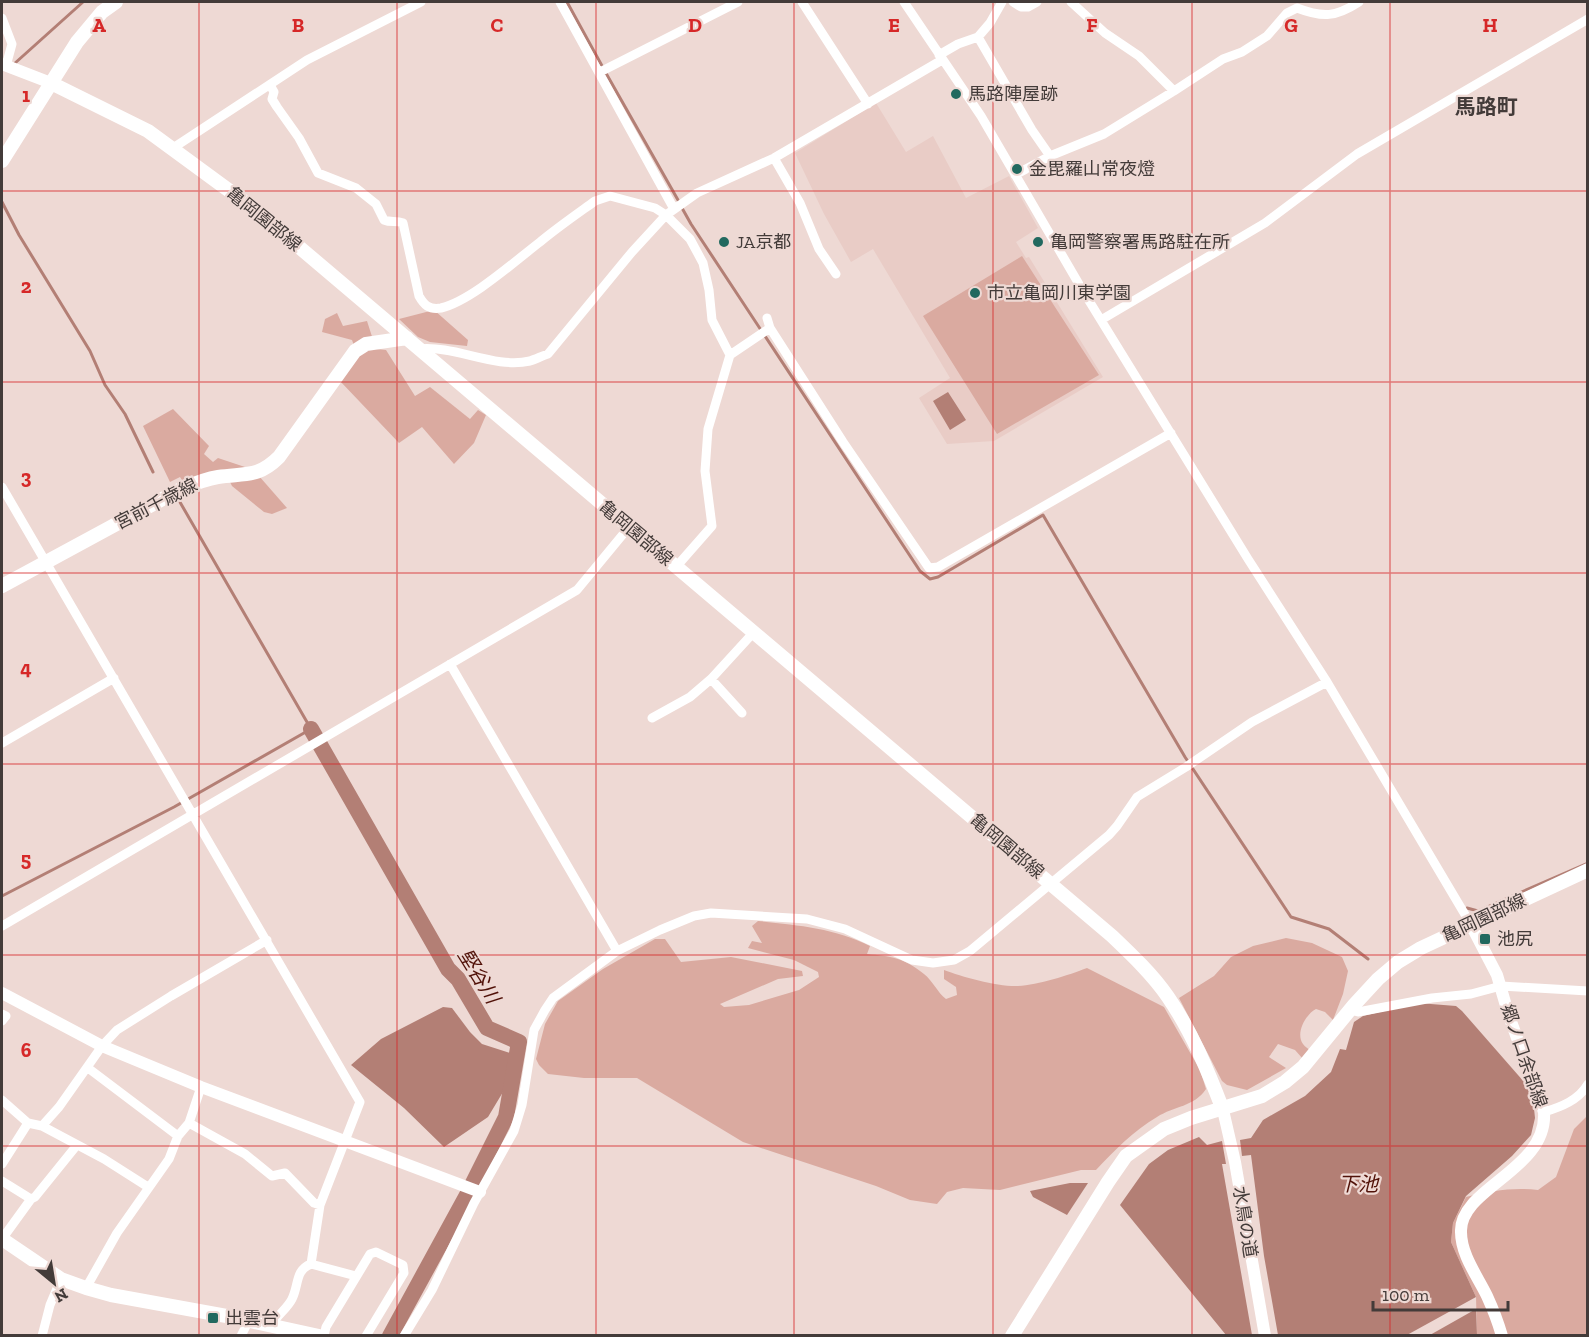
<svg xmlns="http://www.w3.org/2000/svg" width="1589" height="1337" font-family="'Zilla Slab','Noto Sans JP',serif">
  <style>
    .built { fill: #e9ccc6 }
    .green { fill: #daaaa0 }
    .water { fill: #b37f75 }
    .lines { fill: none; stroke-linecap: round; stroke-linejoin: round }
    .stream { stroke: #b37f75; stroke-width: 3 }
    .river { stroke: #b37f75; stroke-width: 16 }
    .street { stroke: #fff; stroke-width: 9 }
    .secondary { stroke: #fff; stroke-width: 12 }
    .primary { stroke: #fff; stroke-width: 14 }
    .grid { fill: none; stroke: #d62828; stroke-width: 1.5; stroke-opacity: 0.55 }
    .poi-dot { fill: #22695f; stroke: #eed9d4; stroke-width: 2 }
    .labels { text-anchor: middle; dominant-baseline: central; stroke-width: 4.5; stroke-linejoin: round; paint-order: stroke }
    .poi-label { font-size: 18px; fill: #433b39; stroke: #eed9d4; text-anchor: start }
    .street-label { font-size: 18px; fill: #433b39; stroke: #eed9d4 }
    .water-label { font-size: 20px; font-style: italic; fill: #511108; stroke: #eed9d4 }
    .quarter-label { font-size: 21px; font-weight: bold; fill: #433b39; stroke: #eed9d4 }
    .grid-label { font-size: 20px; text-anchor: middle; font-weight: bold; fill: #d62828; stroke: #eed9d4; stroke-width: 4.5; stroke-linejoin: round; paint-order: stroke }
  </style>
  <rect width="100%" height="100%" fill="#eed9d4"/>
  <path class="built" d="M 876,103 L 906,152 L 933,136 L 966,198 L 1009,176 L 1038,228 L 1016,242 L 1026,258 L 1029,257 L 1103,377 L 994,441 L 947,444 L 919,398 L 950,378 L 873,249 L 851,262 L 824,214 L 795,153 Z"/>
  <path class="green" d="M 1022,256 L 1099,375 L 997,434 L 923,316 Z
    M 434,310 L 468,340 L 467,346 L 430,342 L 418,337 L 399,319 Z
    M 337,313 L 343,326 L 367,321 L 376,349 L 386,350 L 415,396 L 430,387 L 470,419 L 478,410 L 486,415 L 474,443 L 454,464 L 422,427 L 399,443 L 340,381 L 358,357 L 352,340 L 322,332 L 325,319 Z
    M 173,409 L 209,446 L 204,454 L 213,462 L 218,458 L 248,468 L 184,483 L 180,477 L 170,482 L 143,426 Z
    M 259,476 L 287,508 L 272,514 L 264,512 L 232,486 L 230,482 Z
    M 758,921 C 796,925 835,928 870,946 L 867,954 C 890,956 905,958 924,974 C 933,981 937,992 946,999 L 957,995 L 956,987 L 944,979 L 944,970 C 962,977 999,987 1018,986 C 1038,985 1069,975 1087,968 L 1164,1007 L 1200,1070 L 1206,1089 C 1194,1107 1174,1106 1157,1117 C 1133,1131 1115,1150 1096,1170 L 1081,1170 L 1000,1190 L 963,1188 L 947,1192 L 937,1204 L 910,1200 L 876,1186 L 743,1142 L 637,1078 L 584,1078 L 548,1074 L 539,1065 L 536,1059 L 545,1024 L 558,1001 L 603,969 L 655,939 L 665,939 L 681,962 L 731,957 L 802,971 L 803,976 L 778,979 L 720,1004 L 724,1007 L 749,1005 L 799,990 L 819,977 L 818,972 L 794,960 L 748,948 L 752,941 L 762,943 L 752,926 Z
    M 1286,938 L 1312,943 L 1342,957 L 1348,971 L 1343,994 L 1333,1020 L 1325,1012 L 1316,1009 C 1306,1014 1295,1033 1303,1044 C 1305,1047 1308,1048 1310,1051 L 1303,1059 L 1295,1050 L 1278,1044 L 1269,1057 L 1286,1068 L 1247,1090 L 1227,1085 L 1222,1081 L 1179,998 L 1214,976 L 1231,957 L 1253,946 Z
    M 1587,1116 L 1587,1335 L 1477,1335 L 1476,1297 L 1451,1242 L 1453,1223 L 1466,1197 C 1491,1191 1513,1187 1538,1190 L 1556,1177 L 1574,1129 Z"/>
  <path class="water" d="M 948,392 L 966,420 L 950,430 L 933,401 Z
    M 1418,1003 L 1456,1006 L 1462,1011 L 1525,1083 L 1533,1099 L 1535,1118 L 1531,1135 L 1512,1156 L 1466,1196 L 1453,1223 L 1451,1242 L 1476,1297 L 1407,1335 L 1278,1335 L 1264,1256 L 1251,1155 L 1242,1156 L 1240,1140 L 1251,1138 L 1263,1120 L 1305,1096 L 1331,1072 L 1340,1049 L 1346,1050 L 1354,1022 L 1363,1016 Z
    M 443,1007 L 452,1008 L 470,1032 L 482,1044 L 513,1054 L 506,1087 L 488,1117 L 444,1147 L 404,1108 L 351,1065 L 381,1039 Z
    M 1199,1137 L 1207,1145 L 1222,1141 L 1226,1164 L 1222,1164 L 1252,1335 L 1226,1335 L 1120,1205 L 1149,1164 L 1168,1150 Z
    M 1070,1183 L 1088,1183 L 1067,1215 L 1033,1197 L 1030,1191 Z
    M 1476,1309 L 1477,1335 L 1430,1335 Z"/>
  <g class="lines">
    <path class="stream" d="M 567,2 L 607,75 L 678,200
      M 14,64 L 83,2
      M 2,202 L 19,235 L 90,351 L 105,385 L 125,414 L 153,472
      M 682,208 L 691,224 L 920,571 L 930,579 L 938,577 L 1043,515 L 1185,757 L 1291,917 L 1329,929 L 1368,959
      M 2,896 L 174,807 L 311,729 L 177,497
      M 1467,908 L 1478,911 L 1588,863"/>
    <path class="river" d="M 311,729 L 448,969 L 458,979 L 487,1028 L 519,1042 L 506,1117 L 467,1195 L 390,1336"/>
    <path class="street" d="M 560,2 L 674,209
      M 802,2 L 868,104
      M 904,2 L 981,116 L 1083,291 L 1248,559 L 1327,682 L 1470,923
      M 1013,2 L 1021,7 L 1028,7 L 1037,2
      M 1071,2 L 1105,33 L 1139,56 L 1174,91
      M 2,18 L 12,44 L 6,66
      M 978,37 L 1032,130 L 1050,156
      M 939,55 L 958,44 L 978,37 L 990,23 L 1002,2
      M 600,72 L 738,2
      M 270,85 L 274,92 L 272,99 L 277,107 L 299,138 L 318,173 L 356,188 L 376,204 L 384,220 C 391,223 396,220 403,223 L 419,296 C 424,305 429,310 441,308 C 471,301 515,261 540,242 C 558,227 577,214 595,201 L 610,196 L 655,208 L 666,215 L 690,239 L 703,263 L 709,290 L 712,320 L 730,355 L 708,429 L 705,471 L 712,526 L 676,567
      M 173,148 L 307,60 L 421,2
      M 774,158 L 800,203 L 819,249 L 836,274
      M 1015,175 L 1050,156 L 1104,134 L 1174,91 L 1223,59 L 1242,52 L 1267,36 L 1287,13 L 1297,8 C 1323,18 1336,17 1359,2
      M 1101,320 L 1265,223 L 1357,154 L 1588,19
      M 770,328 L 843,442 L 929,568 L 938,567 L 1171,433
      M 418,349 C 456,345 493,369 530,361 C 536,359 542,356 548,354 L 632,252 L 666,215 L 697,193 L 774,158 L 942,60
      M 730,355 L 770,328 L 767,318
      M 2,487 L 360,1102 L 320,1205 L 311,1264 C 295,1270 299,1285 292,1299 C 287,1309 277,1315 272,1325
      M 450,664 L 617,951
      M 711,679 L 742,713
      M 652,718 L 690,697 L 711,679 L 754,632
      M 2,743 L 114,678
      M 2,926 L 577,590 L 629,527
      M 1350,1010 L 1358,1012 L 1432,998 L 1471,994 L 1501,986 L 1588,991
      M 2,1014 L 6,1016 L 2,1021
      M 2,1100 L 28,1123
      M 1544,1112 C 1561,1107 1579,1100 1588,1084
      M 189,1123 L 245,1154 L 272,1176 L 285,1173 L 314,1203 L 320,1205
      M 42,1126 L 104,1159 L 148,1187
      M 178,1136 L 189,1123 L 201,1087
      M 2,1164 L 28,1123 L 42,1126 L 59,1107 L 102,1046 L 117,1030 L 171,996 L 267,940
      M 2,1181 L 31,1199 L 35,1197 L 77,1145
      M 2,1239 L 31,1199
      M 311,1264 L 356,1276
      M 86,1288 L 117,1233 L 169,1159 L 178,1136 L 88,1068
      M 42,1336 L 50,1305 L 61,1279
      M 241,1336 L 249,1320
      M 324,1336 L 326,1327 L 370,1254 L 376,1252 L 403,1265 L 404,1273 L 366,1336
      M 404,1336 L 432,1290 L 474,1203 L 514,1131 L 522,1105 L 534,1030 L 545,1010 L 553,998 L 617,951 L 660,930 L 694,916 L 711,913 L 807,919 L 845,929 L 912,960 L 933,963 L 954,960 L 970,951 L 1109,835 L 1117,826 L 1137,797 L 1186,767 L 1252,722 L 1327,682"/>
    <path class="secondary" d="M 2,64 L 51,83
      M 1470,923 L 1497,975 L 1509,1016 L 1544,1112 C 1548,1170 1459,1188 1461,1232 C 1461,1255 1478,1277 1487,1296 C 1493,1309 1498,1322 1502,1336
      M 2,993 L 102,1046 L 201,1087 L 480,1192
      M 1223,1110 L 1235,1162 L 1265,1336"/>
    <path class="primary" d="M 51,83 L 148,131 L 253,208 L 1112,936 C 1132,955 1153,975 1168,997 C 1192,1032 1208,1071 1223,1110
      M 2,161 L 77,42 L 102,12 L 116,2
      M 2,586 L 181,489 C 193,484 205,479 218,477 C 245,473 258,478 279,457 L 355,351 L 366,344 L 407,338
      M 2,1239 L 61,1279 L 86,1288 L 111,1295 L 232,1317 L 319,1336
      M 1012,1336 L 1108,1182 L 1126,1156 L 1164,1129 L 1191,1118 L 1262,1096 L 1285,1082 L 1303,1067 L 1354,1005 L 1378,979 L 1398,962 L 1421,948 L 1588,870"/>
  </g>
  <path class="grid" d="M 199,2 L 199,1336M 397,2 L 397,1336M 596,2 L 596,1336M 794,2 L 794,1336M 993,2 L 993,1336M 1192,2 L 1192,1336M 1390,2 L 1390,1336M 2,191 L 1588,191M 2,382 L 1588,382M 2,573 L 1588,573M 2,764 L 1588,764M 2,955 L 1588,955M 2,1146 L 1588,1146"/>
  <g class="poi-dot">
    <circle cx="956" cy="94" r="6"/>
    <circle cx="1017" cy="169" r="6"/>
    <circle cx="724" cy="242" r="6"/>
    <circle cx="1038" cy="242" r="6"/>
    <circle cx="975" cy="293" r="6"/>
    <rect x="1479" y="933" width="12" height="12" rx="3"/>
    <rect x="207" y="1312" width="12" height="12" rx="3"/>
  </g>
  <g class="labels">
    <g class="poi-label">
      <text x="968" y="94">馬路陣屋跡</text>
      <text x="1029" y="169">金毘羅山常夜燈</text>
      <text x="736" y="242">JA京都</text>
      <text x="1050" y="242">亀岡警察署馬路駐在所</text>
      <text x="987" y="293">市立亀岡川東学園</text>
      <text x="1497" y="939">池尻</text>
      <text x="225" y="1318">出雲台</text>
    </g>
    <g class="street-label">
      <text transform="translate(264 219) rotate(39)">亀岡園部線</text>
      <text transform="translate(156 504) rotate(-27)">宮前千歳線</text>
      <text transform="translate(636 533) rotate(40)">亀岡園部線</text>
      <text transform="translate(1007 846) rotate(40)">亀岡園部線</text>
      <text transform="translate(1484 918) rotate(-25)">亀岡園部線</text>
      <text transform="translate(1524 1056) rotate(71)">郷ノ口余部線</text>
      <text transform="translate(1245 1222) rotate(81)">水鳥の道</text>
    </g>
    <g class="water-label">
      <text transform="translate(479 976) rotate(58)">堅谷川</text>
      <text x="1358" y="1184">下池</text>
    </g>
    <g class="quarter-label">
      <text x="1486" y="106">馬路町</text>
    </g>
  </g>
  <g class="grid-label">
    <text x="99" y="32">A</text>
    <text x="298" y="32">B</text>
    <text x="497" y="32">C</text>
    <text x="695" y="32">D</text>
    <text x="894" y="32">E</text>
    <text x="1092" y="32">F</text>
    <text x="1291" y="32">G</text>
    <text x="1490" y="32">H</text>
    <text x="26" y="102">1</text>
    <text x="26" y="293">2</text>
    <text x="26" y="484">3</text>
    <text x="26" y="675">4</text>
    <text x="26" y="866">5</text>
    <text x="26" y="1057">6</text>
  </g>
  <rect width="1589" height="1337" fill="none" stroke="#433b39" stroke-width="6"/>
  <g transform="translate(54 1283) rotate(150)" stroke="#eed9d4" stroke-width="4.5" paint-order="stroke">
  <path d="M0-4.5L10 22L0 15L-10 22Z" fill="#433b39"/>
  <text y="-9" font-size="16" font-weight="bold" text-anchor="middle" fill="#433b39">N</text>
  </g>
  <path d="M1373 1301v9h135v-9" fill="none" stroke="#433b39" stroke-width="3"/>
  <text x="1382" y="1301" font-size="18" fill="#433b39" stroke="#eed9d4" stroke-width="4.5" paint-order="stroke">100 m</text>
</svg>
